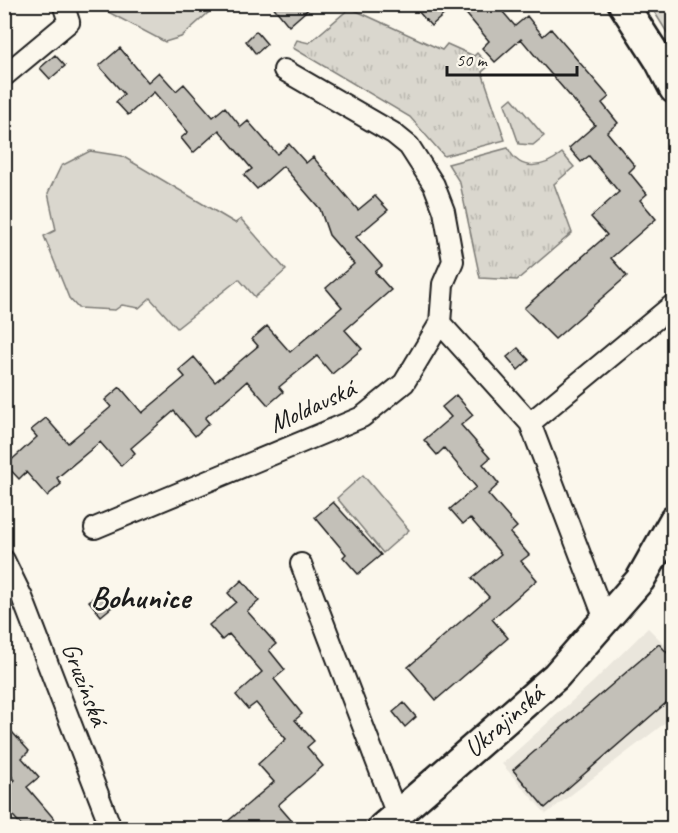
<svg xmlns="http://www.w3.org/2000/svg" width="678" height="833" font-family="Caveat,sans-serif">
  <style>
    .built { fill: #eae6dc }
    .grass { fill: url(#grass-tufts); stroke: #7b7a75; stroke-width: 1.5 }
    .park { fill: #dad7ce; stroke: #7b7a75; stroke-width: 1.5 }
    .building { fill: #c3c0b8; stroke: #1c1c1c; stroke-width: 1.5 }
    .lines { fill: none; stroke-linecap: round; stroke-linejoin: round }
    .street-casing { stroke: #1c1c1c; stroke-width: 24 }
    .secondary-casing { stroke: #1c1c1c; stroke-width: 33 }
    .street { stroke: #fbf7ec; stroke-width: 20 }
    .secondary { stroke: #fbf7ec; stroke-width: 28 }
    .labels { text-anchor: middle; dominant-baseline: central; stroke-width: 4.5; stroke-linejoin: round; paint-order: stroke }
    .street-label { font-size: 26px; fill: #1c1c1c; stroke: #fbf7ec }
    .district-label { font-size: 32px; font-weight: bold; fill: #1c1c1c; stroke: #fbf7ec }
  </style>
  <defs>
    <pattern id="grass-tufts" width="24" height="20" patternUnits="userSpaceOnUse" patternTransform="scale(1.5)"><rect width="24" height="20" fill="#dad7ce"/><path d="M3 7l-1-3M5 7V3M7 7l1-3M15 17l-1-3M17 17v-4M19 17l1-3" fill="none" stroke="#bab8b0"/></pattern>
  </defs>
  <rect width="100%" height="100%" fill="#fbf7ec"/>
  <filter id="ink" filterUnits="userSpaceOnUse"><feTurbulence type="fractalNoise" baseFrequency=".0167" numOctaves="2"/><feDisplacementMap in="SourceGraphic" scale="12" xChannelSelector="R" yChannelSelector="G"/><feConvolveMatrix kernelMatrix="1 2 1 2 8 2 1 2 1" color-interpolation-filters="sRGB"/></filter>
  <g filter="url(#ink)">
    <path class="built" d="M 648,628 L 673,653 L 673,717 L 546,814 L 502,764 L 592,683 Z"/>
    <path class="grass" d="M 350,8 L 442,50 L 447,44 L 474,56 L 477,53 L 489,66 L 482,72 L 505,140 L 444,156 L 410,117 L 293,48 L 297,40 L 309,43 Z
      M 508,148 C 520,173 544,168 562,153 L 574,167 L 554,184 L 572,233 L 517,280 L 480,278 L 460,183 L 448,164 Z"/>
    <path class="park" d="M 95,5 L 94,5 L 217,5 L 181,37 L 165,42 Z
      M 650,5 L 673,5 L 673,42 Z
      M 512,98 L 544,136 L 533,145 L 519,144 L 505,104 Z
      M 90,151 L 122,156 L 235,223 L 241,219 L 286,270 L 255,297 L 239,279 L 177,328 L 150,298 L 139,308 L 122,305 L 115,310 L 78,308 L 69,298 L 44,236 L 56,230 L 48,193 L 61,166 Z
      M 363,475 L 409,530 L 383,553 L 337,498 Z"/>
    <path class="building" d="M 271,4 L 314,4 L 289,26 Z
      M 426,4 L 456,4 L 431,26 L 418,11 Z
      M 458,4 L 496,4 L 515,26 L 527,16 L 543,36 L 551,29 L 609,97 L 602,103 L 618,123 L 607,132 L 635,166 L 629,172 L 647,194 L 640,200 L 656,219 L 611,258 L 627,276 L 555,339 L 524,308 L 607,235 L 591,217 L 619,192 L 589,156 L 581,162 L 569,148 L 595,125 L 537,58 L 521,39 L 495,62 L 482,48 L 489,41 Z
      M 256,31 L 267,44 L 256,54 L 246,41 Z
      M 120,48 L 148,82 L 159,72 L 176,91 L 184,84 L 213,117 L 225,107 L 241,127 L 248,121 L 277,154 L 289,144 L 306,163 L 313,157 L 358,210 L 375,196 L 388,210 L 356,237 L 382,266 L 375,272 L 391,290 L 345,330 L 362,349 L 332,374 L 317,356 L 279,387 L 283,392 L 268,405 L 247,381 L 205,418 L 209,423 L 195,436 L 174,411 L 131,448 L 135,453 L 121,466 L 100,442 L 57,478 L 61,484 L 47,496 L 26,472 L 19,479 L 6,465 L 37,437 L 31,430 L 46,418 L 68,443 L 111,407 L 105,400 L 120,387 L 142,413 L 185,377 L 179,370 L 194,357 L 215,382 L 258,346 L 252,339 L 267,326 L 290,352 L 342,307 L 326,288 L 354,264 L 329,235 L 320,209 L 283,166 L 257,189 L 244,175 L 252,169 L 219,130 L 193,153 L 181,138 L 188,132 L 154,92 L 128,115 L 116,102 L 124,94 L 99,66 Z
      M 55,55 L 65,66 L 50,79 L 40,68 Z
      M 518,348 L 529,360 L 518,370 L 507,357 Z
      M 456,395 L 473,415 L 461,425 L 490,458 L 483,464 L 499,484 L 488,494 L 517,527 L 510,533 L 529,555 L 521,561 L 537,580 L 492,619 L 508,638 L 436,700 L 408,667 L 489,597 L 472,578 L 501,554 L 470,518 L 463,524 L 450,509 L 476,487 L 444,448 L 437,455 L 424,440 L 451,417 L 442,407 Z
      M 333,502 L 381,555 L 358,574 L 343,557 L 346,554 L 315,517 Z
      M 242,580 L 259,601 L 247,611 L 276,644 L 269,650 L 285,670 L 274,679 L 302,714 L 295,720 L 314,741 L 307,747 L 323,766 L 278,805 L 298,828 L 220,828 L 274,782 L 258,764 L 286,739 L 256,703 L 248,709 L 236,695 L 262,672 L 229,634 L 222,640 L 209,625 L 236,602 L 228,593 Z
      M 100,592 L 112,607 L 101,616 L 89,601 Z
      M 659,644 L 674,660 L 674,696 L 545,808 L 513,770 Z
      M 404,703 L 416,717 L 405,727 L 393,712 Z
      M 4,723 L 29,751 L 22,758 L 39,777 L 27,787 L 56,821 L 46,828 L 24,828 L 4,806 L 4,789 L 15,780 L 4,768 Z"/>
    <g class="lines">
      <defs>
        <path id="street" d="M 4,76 L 69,22 L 63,4
          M 440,323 L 530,423
          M 95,528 L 362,417 L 404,383 L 440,323 L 443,284 L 453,261 L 444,211 L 434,185 L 409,146 L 393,133 L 284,70
          M 4,560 L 22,597 L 111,828
          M 301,564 L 397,815
          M 606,622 L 530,423 L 674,304"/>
        <path id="secondary" d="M 623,4 L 659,60 L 674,89
          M 382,828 L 556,676 L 640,580 L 674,520"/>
      </defs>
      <use href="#street" class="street-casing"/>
      <use href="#secondary" class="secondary-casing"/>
      <use href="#street" class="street"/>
      <use href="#secondary" class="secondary"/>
    </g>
  </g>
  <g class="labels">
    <g class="street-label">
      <text transform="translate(312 406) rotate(-25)">Moldavská</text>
      <text transform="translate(85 684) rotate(69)">Gruzínská</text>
      <text transform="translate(504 721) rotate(-41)">Ukrajinská</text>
    </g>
    <g class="district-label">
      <text x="140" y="597">Bohunice</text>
    </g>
  </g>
  <rect width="678" height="833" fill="none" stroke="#fbf7ec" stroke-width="24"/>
  <rect x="12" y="12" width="654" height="809" fill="none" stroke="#1c1c1c" stroke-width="2" filter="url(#ink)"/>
  <path d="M447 66v9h130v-9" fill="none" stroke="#1c1c1c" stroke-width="3"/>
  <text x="456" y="66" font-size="18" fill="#1c1c1c" stroke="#fbf7ec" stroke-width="4.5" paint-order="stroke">50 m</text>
</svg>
